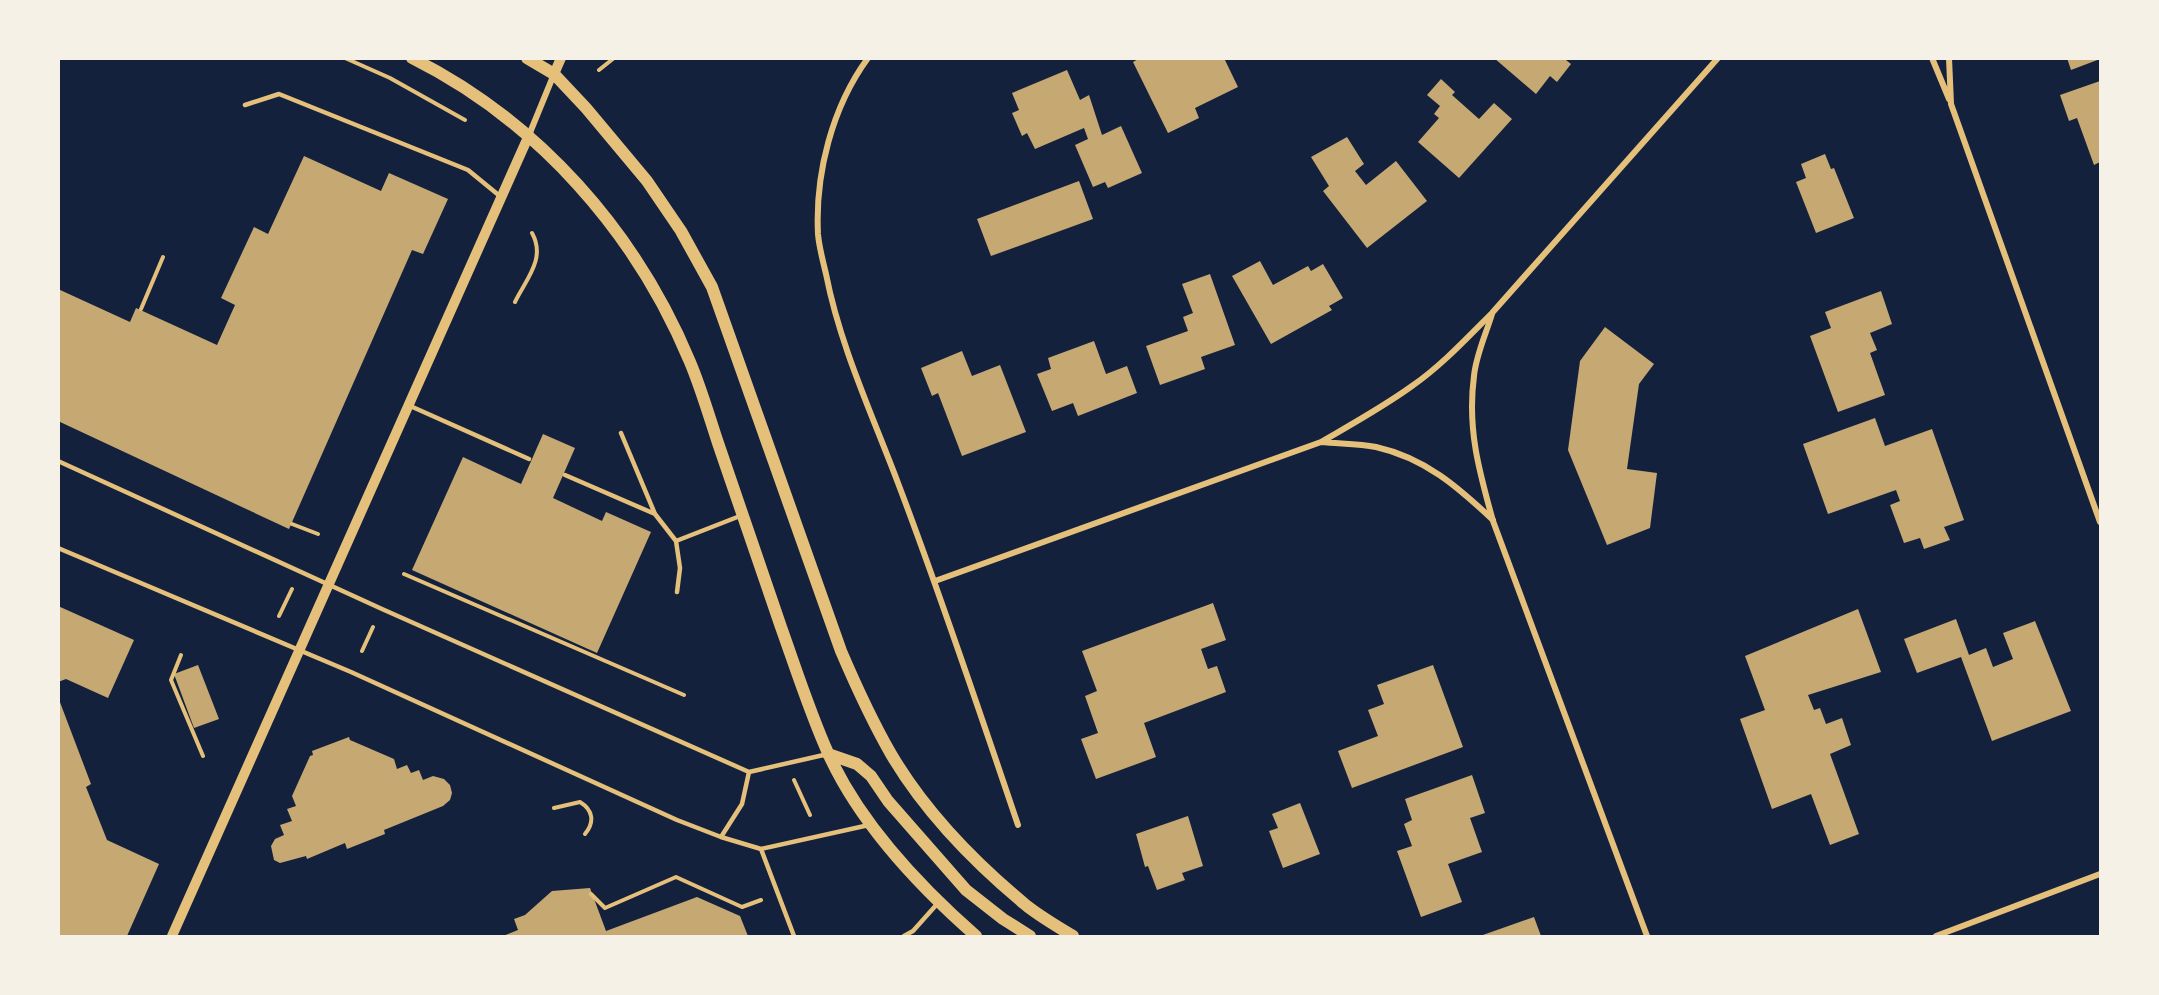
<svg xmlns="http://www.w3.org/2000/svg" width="2159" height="995" font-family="'DM Sans',sans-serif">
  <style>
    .building { fill: #c6a872 }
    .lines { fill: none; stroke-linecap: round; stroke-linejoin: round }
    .path { stroke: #e5c07b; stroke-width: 4 }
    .service { stroke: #e5c07b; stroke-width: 4.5 }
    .minor { stroke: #e5c07b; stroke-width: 6 }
    .tertiary { stroke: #e5c07b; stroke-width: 10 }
    .secondary { stroke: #e5c07b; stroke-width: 12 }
  </style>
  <rect width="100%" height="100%" fill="#14213d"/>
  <path class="building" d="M 1140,58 L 1224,58 L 1238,87 L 1195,108 L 1199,118 L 1168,133 L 1133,62 Z
    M 1494,58 L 1567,58 L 1566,60 L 1571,64 L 1557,82 L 1550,76 L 1536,94 Z
    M 2067,58 L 2100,58 L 2100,59 L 2071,70 Z
    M 1067,70 L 1080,100 L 1089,95 L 1102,135 L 1121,126 L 1142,173 L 1108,188 L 1105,182 L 1093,187 L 1075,145 L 1088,139 L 1084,128 L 1035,149 L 1027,133 L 1022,136 L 1012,113 L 1019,110 L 1012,93 Z
    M 1441,79 L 1455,92 L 1452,95 L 1479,119 L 1494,103 L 1512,119 L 1459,178 L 1418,142 L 1439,118 L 1434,114 L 1440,106 L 1427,95 Z
    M 2100,81 L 2100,162 L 2094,165 L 2077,118 L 2069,121 L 2060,95 Z
    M 1347,137 L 1364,164 L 1355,171 L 1366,185 L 1396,161 L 1427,201 L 1367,248 L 1323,191 L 1329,186 L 1311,157 Z
    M 1825,154 L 1831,169 L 1834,168 L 1854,218 L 1816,233 L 1796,182 L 1806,178 L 1801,164 Z
    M 304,156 L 381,191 L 389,173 L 448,199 L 423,254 L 412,250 L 289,529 L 58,421 L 58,289 L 130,322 L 136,308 L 217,345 L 235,305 L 221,298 L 254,227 L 268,234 Z
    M 1079,181 L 1093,219 L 991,256 L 977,219 Z
    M 1260,261 L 1273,285 L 1308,266 L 1311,271 L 1323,264 L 1343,298 L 1329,306 L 1332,310 L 1271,344 L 1232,276 Z
    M 1210,274 L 1235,345 L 1201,357 L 1205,369 L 1160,385 L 1146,346 L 1188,331 L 1183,317 L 1193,313 L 1182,284 Z
    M 1881,291 L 1892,324 L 1870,333 L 1877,350 L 1870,353 L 1885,395 L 1838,412 L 1810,336 L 1831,328 L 1825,312 Z
    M 1605,327 L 1654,364 L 1639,384 L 1627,469 L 1657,473 L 1650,528 L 1607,545 L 1568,450 L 1580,361 Z
    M 1094,341 L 1106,374 L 1127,366 L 1137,393 L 1078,416 L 1073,403 L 1052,411 L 1037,374 L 1051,369 L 1048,358 Z
    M 962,351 L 972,376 L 1000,365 L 1026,432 L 962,456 L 938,393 L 932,396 L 921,368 Z
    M 1875,418 L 1885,446 L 1932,429 L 1964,520 L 1944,527 L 1950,540 L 1924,549 L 1920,538 L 1904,543 L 1890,505 L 1900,501 L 1896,490 L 1828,514 L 1803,444 Z
    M 543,434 L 575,448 L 553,498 L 602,521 L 606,512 L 651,532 L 597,653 L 412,570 L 463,457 L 521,484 Z
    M 1213,603 L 1226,640 L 1201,649 L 1208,669 L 1217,666 L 1226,692 L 1144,723 L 1156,757 L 1096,779 L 1081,739 L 1098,733 L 1085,696 L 1097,691 L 1082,651 Z
    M 58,606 L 134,640 L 108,698 L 66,679 L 58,682 Z
    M 1858,609 L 1881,672 L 1808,695 L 1814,710 L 1820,708 L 1826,724 L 1842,718 L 1851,745 L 1830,754 L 1859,834 L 1830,845 L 1811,794 L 1772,809 L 1740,719 L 1765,710 L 1745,656 Z
    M 1956,619 L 1969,655 L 1986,648 L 1993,667 L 2013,659 L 2003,633 L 2035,621 L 2071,711 L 1992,741 L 1961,657 L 1917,673 L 1904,639 Z
    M 198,665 L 219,719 L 194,728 L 174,674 Z
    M 1433,665 L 1463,747 L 1352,788 L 1338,751 L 1378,736 L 1368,710 L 1384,704 L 1377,685 Z
    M 58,697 L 91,784 L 86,787 L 107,840 L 159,864 L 127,936 L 58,936 Z
    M 349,737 L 350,740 L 394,759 L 397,769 L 407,765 L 411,773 L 419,770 L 423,780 L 433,776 L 444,779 L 450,785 L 452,793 L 450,800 L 443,806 L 384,830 L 385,834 L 347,849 L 345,843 L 307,859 L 306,856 L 280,863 L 274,860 L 271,846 L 275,839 L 284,835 L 280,825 L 292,821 L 287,809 L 296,806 L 292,796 L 310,756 L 313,755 L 312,751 Z
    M 1472,775 L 1485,813 L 1470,818 L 1482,852 L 1448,864 L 1462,902 L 1421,917 L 1397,851 L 1412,846 L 1404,824 L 1412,820 L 1405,799 Z
    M 1300,803 L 1320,854 L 1283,868 L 1269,831 L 1278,828 L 1272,814 Z
    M 1188,816 L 1203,866 L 1182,873 L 1185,880 L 1157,890 L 1148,866 L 1145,867 L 1136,834 Z
    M 590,888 L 606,931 L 697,897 L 740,916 L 748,936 L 503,936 L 518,930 L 514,919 L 525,915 L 552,891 Z
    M 1534,917 L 1541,936 L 1480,936 Z"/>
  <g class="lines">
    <path class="path" d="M 345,58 L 390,78 L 465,120
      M 599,70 L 614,58
      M 515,302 C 527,278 546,258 532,233
      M 141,309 L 163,257
      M 292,524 L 318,534
      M 404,574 L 684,695
      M 279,616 L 292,589
      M 362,651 L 373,627
      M 181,655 L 171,680 L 203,756
      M 794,780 L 810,815
      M 554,808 L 580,802 C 593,810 595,822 585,834
      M 591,894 L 605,908 L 676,877 L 742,907 L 761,900"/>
    <path class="service" d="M 245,105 L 279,94 L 468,170 L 501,197
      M 408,405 L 529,459
      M 621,433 L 655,514 L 676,541 L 680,568 L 677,592
      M 58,461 L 382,609 L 749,772
      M 565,475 L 655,514
      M 676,541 L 740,516
      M 58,548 L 351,672 L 677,820 L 721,837 L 761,849 L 869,825
      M 749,772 L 828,754
      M 721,837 L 742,804 L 749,772
      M 761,849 L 794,936
      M 904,936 L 913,931 L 938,903"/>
    <path class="minor" d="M 868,58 C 832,107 815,174 818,234 C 819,247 823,261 826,274 C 840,346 872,414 898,483 C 941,596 979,710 1018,825
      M 1932,58 L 1949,99
      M 1949,58 L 1951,104 L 2100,522
      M 529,135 L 554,74
      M 1492,314 C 1486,334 1476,355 1474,376 C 1467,428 1479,471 1493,521 L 1647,936
      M 1321,442 C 1339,444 1358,443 1376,447 C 1425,458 1458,487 1493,520
      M 935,581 L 1321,442 C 1352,424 1383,407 1412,386 C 1441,366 1467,338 1492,313 L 1718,58
      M 1936,936 L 2100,874"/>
    <path class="tertiary" d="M 554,74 L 561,58
      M 172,936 L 529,135"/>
    <path class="secondary" d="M 412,58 C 538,121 636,232 690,362 C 701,388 709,416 718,443 C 739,505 760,566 781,627 C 796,669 810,713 828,753 C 860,824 919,886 976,936
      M 527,58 L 554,74 L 586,108 L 647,181 L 681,231 L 712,287 L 841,651 C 856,686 872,721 891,754 C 925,812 975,863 1027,906 C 1041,917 1058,927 1073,936
      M 828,754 L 857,764 L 871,776 L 888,801 L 966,890 L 1003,919 L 1030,936"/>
  </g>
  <rect width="2159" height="995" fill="none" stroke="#f6f1e7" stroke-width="120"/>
</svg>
